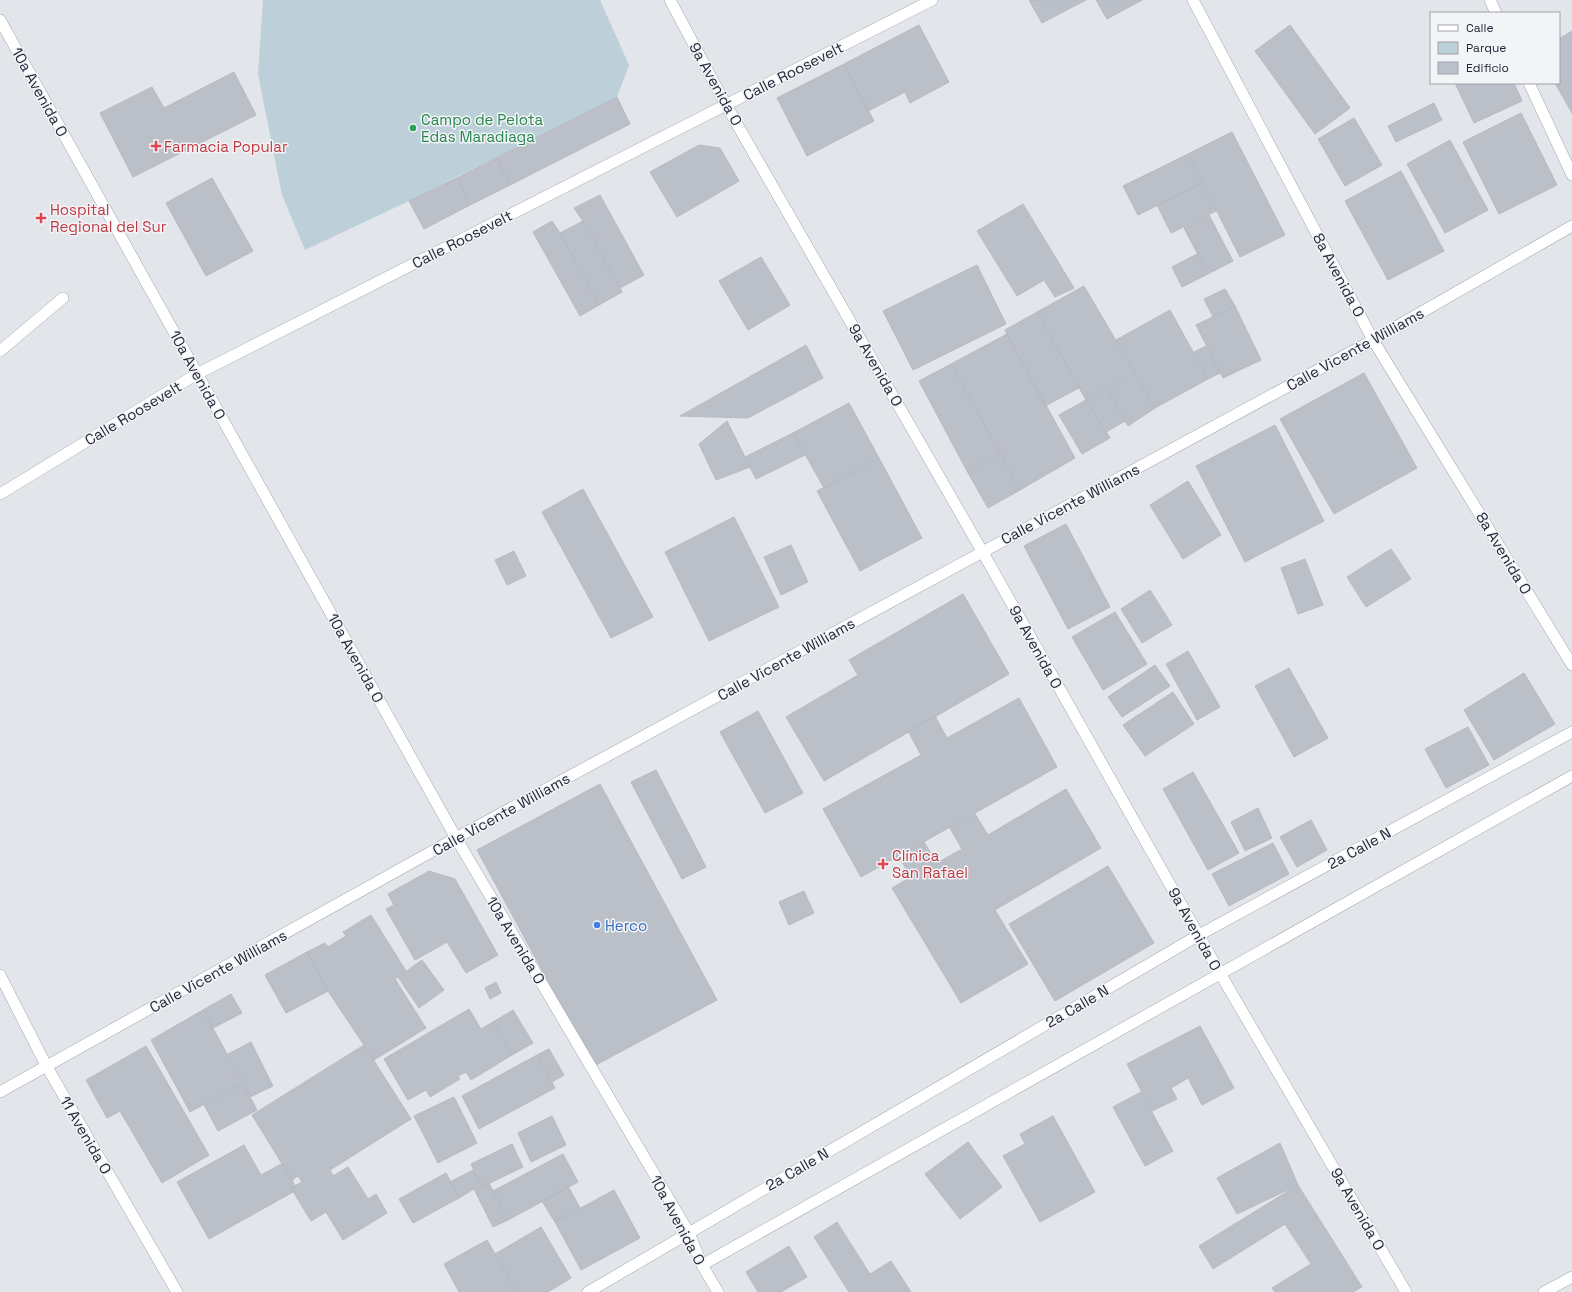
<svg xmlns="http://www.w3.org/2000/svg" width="1572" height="1292" font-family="'Space Grotesk',sans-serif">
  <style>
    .green { fill: #bdd0d9 }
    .building { fill: #bbbfc8; stroke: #b5bac3 }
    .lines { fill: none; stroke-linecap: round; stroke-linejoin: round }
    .service-casing { stroke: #a5a9b1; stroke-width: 12 }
    .minor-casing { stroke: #a5a9b1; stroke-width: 12 }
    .tertiary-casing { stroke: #a5a9b1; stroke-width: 12 }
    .secondary-casing { stroke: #a2a7b5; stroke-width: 12 }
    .service { stroke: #fff; stroke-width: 11 }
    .minor { stroke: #fff; stroke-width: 11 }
    .tertiary { stroke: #fff; stroke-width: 11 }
    .secondary { stroke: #fff; stroke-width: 11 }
    .leisure-dot { fill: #2e9e5b; stroke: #f2f4f7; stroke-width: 1.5 }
    .health-dot { fill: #e0444e; stroke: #f2f4f7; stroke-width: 1.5 }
    .shop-dot { fill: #3f7fe0; stroke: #f2f4f7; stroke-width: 1.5 }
    .labels { text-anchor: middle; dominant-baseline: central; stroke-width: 3; stroke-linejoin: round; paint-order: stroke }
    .street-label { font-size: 15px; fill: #242839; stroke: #f2f4f7 }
    .leisure-label { font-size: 15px; fill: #27864d; stroke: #f2f4f7; text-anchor: start }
    .health-label { font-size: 15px; fill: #be3a42; stroke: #f2f4f7; text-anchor: start }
    .shop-label { font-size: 15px; fill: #366cbe; stroke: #f2f4f7; text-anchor: start }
  </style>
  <rect width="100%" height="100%" fill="#e2e5ea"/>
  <path class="green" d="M 263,0 L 600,0 L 629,65 L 617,97 L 409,201 L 305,250 L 282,195 L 258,74 Z"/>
  <path class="building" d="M 1029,0 L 1086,0 L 1042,23 Z
    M 1096,0 L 1142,0 L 1107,19 Z
    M 919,25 L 949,82 L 910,103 L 905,92 L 868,111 L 844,64 Z
    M 1290,25 L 1350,108 L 1315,134 L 1255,51 Z
    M 1572,31 L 1572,113 L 1555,83 L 1559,83 L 1559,39 Z
    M 844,64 L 874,121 L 807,156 L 777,98 Z
    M 234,72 L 256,115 L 133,177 L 100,113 L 152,87 L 164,108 Z
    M 1455,83 L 1514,83 L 1522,101 L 1474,123 Z
    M 617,97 L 630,124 L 510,185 L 496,158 Z
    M 1434,103 L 1442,120 L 1396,142 L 1388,126 Z
    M 1521,113 L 1557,185 L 1499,214 L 1463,142 Z
    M 1354,118 L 1382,165 L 1345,186 L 1318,139 Z
    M 1232,132 L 1285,235 L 1240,257 L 1188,154 Z
    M 1450,140 L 1488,210 L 1445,233 L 1407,164 Z
    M 699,145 L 720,148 L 739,181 L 677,217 L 650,172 Z
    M 1188,154 L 1202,183 L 1138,215 L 1123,186 Z
    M 496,158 L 510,185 L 470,205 L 457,178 Z
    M 1401,171 L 1444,251 L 1388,280 L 1345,201 Z
    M 212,178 L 253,251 L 206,276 L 166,203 Z
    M 457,178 L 470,205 L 424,229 L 409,201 Z
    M 1202,183 L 1216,211 L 1171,233 L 1157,205 Z
    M 600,195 L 644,275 L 620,288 L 583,221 L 574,208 Z
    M 1023,204 L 1074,288 L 1055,297 L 1044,280 L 1017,296 L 977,231 Z
    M 1209,215 L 1233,261 L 1208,274 L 1184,228 Z
    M 552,221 L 560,233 L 599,305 L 580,316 L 533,232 Z
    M 583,221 L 622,292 L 599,305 L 560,233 Z
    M 1197,254 L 1208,274 L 1182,287 L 1172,267 Z
    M 761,257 L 790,305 L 748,330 L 719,281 Z
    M 977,265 L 1006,324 L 913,370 L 883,311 Z
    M 1084,286 L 1135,373 L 1086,400 L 1037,312 Z
    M 1225,289 L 1235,306 L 1213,317 L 1204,299 Z
    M 1235,306 L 1261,360 L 1223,378 L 1196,325 Z
    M 1170,310 L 1208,379 L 1155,408 L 1116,340 Z
    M 1037,312 L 1079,388 L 1045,406 L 1005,330 Z
    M 1007,334 L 1075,458 L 1020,490 L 951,364 Z
    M 806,345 L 823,378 L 748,418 L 680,416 Z
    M 1206,346 L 1220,373 L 1208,379 L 1194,352 Z
    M 951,364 L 1000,453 L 967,471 L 919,381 Z
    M 1135,373 L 1155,408 L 1128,426 L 1107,388 Z
    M 1364,373 L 1417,468 L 1334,514 L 1280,419 Z
    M 1107,388 L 1125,421 L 1106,432 L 1086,400 Z
    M 1086,400 L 1110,438 L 1082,454 L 1059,415 Z
    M 849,403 L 879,458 L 824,488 L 793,433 Z
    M 727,421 L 750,467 L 716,480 L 699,444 Z
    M 1275,425 L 1324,521 L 1245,562 L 1196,466 Z
    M 793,433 L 805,455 L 756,479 L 745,457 Z
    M 1000,453 L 1020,490 L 988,508 L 967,471 Z
    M 879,458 L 922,538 L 860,571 L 817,491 Z
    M 1188,481 L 1221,535 L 1183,559 L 1150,505 Z
    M 583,489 L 653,617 L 611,638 L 542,512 Z
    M 734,517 L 779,607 L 709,641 L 665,552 Z
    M 1066,524 L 1110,607 L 1068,629 L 1024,546 Z
    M 791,545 L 808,582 L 781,595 L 764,557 Z
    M 1391,549 L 1411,579 L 1366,607 L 1347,577 Z
    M 514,551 L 526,576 L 507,585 L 495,560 Z
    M 1305,559 L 1323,605 L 1298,614 L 1281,568 Z
    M 1150,590 L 1172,625 L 1142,643 L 1121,609 Z
    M 963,594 L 1009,674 L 824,781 L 786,717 L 858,675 L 849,660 Z
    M 1115,612 L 1147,664 L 1103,690 L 1072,637 Z
    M 1188,651 L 1220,707 L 1197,720 L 1166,664 Z
    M 1155,665 L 1170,686 L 1122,717 L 1108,697 Z
    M 1289,668 L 1328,738 L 1294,757 L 1255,686 Z
    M 1524,673 L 1555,724 L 1494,760 L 1464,710 Z
    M 1173,692 L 1194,724 L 1145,756 L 1123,725 Z
    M 1019,698 L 1057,767 L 861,877 L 823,809 L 921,755 L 908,731 L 935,716 L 947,738 Z
    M 758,711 L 803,793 L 765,813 L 720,732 Z
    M 1468,727 L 1489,765 L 1446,788 L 1425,749 Z
    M 656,770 L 706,867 L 682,879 L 631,782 Z
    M 1193,772 L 1239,853 L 1208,870 L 1163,789 Z
    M 600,784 L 717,1000 L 594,1066 L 477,850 Z
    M 1066,789 L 1101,848 L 995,910 L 1028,964 L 961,1003 L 892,888 L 911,877 L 899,857 L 924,842 L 937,863 L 962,849 L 950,828 L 975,814 L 988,835 Z
    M 1258,808 L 1272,838 L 1245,851 L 1231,822 Z
    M 1311,820 L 1327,850 L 1297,867 L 1280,837 Z
    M 1273,843 L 1289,874 L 1229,906 L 1212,874 Z
    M 1108,866 L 1154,943 L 1055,1001 L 1009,924 Z
    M 429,871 L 455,879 L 498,955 L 466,973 L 447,942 L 415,960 L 386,909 L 394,905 L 388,894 Z
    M 804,891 L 814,913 L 789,925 L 779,902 Z
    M 371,915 L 406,971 L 395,979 L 426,1028 L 374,1060 L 328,991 L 307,952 L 325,943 L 328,947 L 346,936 L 343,932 Z
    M 307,952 L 328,991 L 286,1013 L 265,975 Z
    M 422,960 L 444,990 L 419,1008 L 398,977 Z
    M 496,982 L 501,993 L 490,999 L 485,988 Z
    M 231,994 L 242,1013 L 213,1028 L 203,1010 Z
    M 469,1009 L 481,1029 L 493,1022 L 512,1055 L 471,1080 L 466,1072 L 458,1076 L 460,1079 L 430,1097 L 426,1090 L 408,1100 L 384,1059 Z
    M 203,1010 L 243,1083 L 190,1112 L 151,1040 Z
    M 513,1010 L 533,1043 L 512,1055 L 493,1022 Z
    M 1200,1026 L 1234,1088 L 1202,1105 L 1188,1078 L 1171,1088 L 1177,1099 L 1152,1111 L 1127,1064 Z
    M 251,1042 L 273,1086 L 250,1097 L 228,1054 Z
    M 364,1045 L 411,1119 L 330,1170 L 333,1176 L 348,1167 L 368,1199 L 376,1194 L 387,1213 L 343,1240 L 326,1212 L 311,1221 L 291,1188 L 302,1182 L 298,1176 L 292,1180 L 252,1115 Z
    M 146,1046 L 209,1155 L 162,1183 L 120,1111 L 107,1118 L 86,1080 Z
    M 549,1049 L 564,1075 L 552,1082 L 537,1055 Z
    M 537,1055 L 555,1088 L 479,1129 L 462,1096 Z
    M 243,1083 L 257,1110 L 218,1131 L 204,1105 Z
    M 1141,1092 L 1173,1151 L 1145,1166 L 1113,1107 Z
    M 454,1097 L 477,1143 L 438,1163 L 414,1116 Z
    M 552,1116 L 566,1145 L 531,1162 L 518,1133 Z
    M 1053,1116 L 1095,1192 L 1040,1222 L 1003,1156 L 1025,1144 L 1020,1134 Z
    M 968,1142 L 1002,1187 L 960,1219 L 925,1174 Z
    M 1280,1143 L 1298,1185 L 1237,1214 L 1217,1178 Z
    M 512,1144 L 523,1167 L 482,1187 L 471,1164 Z
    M 244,1145 L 261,1175 L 283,1163 L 295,1186 L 291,1188 L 293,1192 L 209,1239 L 177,1182 Z
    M 563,1154 L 578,1182 L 508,1220 L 493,1191 Z
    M 473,1170 L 482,1187 L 489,1183 L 508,1220 L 493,1227 L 474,1189 L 459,1198 L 450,1182 Z
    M 446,1173 L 459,1198 L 413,1223 L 399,1199 Z
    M 1298,1185 L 1362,1287 L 1353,1292 L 1275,1292 L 1272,1288 L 1311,1264 L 1285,1224 L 1213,1269 L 1199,1246 Z
    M 568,1186 L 580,1208 L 555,1222 L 542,1201 Z
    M 614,1190 L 640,1238 L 581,1270 L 555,1222 Z
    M 837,1222 L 870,1274 L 891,1261 L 911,1292 L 849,1292 L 814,1237 Z
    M 541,1227 L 571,1278 L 548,1292 L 517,1292 L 495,1254 Z
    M 487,1240 L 495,1254 L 517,1292 L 459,1292 L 444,1264 Z
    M 789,1246 L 807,1277 L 781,1292 L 758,1292 L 746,1272 Z"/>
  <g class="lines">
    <defs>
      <path id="service" d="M 0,351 L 63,298"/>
      <path id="minor" d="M 670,0 L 726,105 L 982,551 L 1221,975 L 1406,1292
        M 1193,0 L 1373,340 L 1572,665
        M 1490,0 L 1496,13
        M 0,20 L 456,838
        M 1529,83 L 1572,175
        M 0,494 L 197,374 L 932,0
        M 0,975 L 47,1067 L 177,1292
        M 702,1265 L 1572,776
        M 588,1292 L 1199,935 L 1572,732
        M 1544,1292 L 1572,1277"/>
      <path id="tertiary" d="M 456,838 L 689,1233 L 702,1265 L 718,1292"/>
      <path id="secondary" d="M 0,1092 L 456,838 L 1373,340 L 1572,226"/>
    </defs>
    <use href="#service" class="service-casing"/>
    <use href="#minor" class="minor-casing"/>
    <use href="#tertiary" class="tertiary-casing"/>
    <use href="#secondary" class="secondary-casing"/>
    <use href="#service" class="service"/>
    <use href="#minor" class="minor"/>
    <use href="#tertiary" class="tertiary"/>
    <use href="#secondary" class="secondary"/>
  </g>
  <circle class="leisure-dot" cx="413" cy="128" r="4"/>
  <g class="health-dot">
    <path d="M154 140h4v4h4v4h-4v4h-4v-4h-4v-4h4z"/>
    <path d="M39 212h4v4h4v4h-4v4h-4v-4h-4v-4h4z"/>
    <path d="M881 858h4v4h4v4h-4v4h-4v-4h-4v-4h4z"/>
  </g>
  <circle class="shop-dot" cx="597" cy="925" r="4"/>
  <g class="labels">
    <g class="street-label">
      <text transform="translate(793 71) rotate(-27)">Calle Roosevelt</text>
      <text transform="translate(716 84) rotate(61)">9a Avenida O</text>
      <text transform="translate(40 92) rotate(61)">10a Avenida O</text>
      <text transform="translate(462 239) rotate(-27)">Calle Roosevelt</text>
      <text transform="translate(1339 275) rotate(62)">8a Avenida O</text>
      <text transform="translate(1355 349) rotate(-29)">Calle Vicente Williams</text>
      <text transform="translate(876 365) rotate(60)">9a Avenida O</text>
      <text transform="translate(198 375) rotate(61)">10a Avenida O</text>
      <text transform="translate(133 413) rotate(-31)">Calle Roosevelt</text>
      <text transform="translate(1070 504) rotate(-28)">Calle Vicente Williams</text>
      <text transform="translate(1504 553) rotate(59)">8a Avenida O</text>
      <text transform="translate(1036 647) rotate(61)">9a Avenida O</text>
      <text transform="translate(356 658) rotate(61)">10a Avenida O</text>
      <text transform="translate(786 659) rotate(-29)">Calle Vicente Williams</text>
      <text transform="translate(501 814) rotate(-29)">Calle Vicente Williams</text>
      <text transform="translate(1359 848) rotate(-29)">2a Calle N</text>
      <text transform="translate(1195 929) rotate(61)">9a Avenida O</text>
      <text transform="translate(516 940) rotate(59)">10a Avenida O</text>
      <text transform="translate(218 971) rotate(-29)">Calle Vicente Williams</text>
      <text transform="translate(1077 1006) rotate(-30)">2a Calle N</text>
      <text transform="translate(86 1135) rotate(60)">11 Avenida O</text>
      <text transform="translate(797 1169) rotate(-30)">2a Calle N</text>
      <text transform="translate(1358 1209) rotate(60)">9a Avenida O</text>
      <text transform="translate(678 1220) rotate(62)">10a Avenida O</text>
    </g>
    <g class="leisure-label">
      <text x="421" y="119">Campo de Pelota<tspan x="421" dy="17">Edas Maradiaga</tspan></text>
    </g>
    <g class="health-label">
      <text x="164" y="146">Farmacia Popular</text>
      <text x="50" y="209">Hospital<tspan x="50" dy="17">Regional del Sur</tspan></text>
      <text x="892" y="855">Clínica<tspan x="892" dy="17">San Rafael</tspan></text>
    </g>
    <g class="shop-label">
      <text x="605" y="925">Herco</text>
    </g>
  </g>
  <rect x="1430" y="12" width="130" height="72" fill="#f2f4f7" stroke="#a0a2ab"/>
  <rect x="1438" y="25" width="20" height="6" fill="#ffffff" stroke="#a0a2ab"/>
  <text x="1466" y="32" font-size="12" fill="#242839">Calle</text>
  <rect x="1438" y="42" width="20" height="12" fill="#bdd0d9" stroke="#a0a2ab"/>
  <text x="1466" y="52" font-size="12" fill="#242839">Parque</text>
  <rect x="1438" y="62" width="20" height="12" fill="#bbbfc8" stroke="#a0a2ab"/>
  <text x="1466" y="72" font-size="12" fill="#242839">Edificio</text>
</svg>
